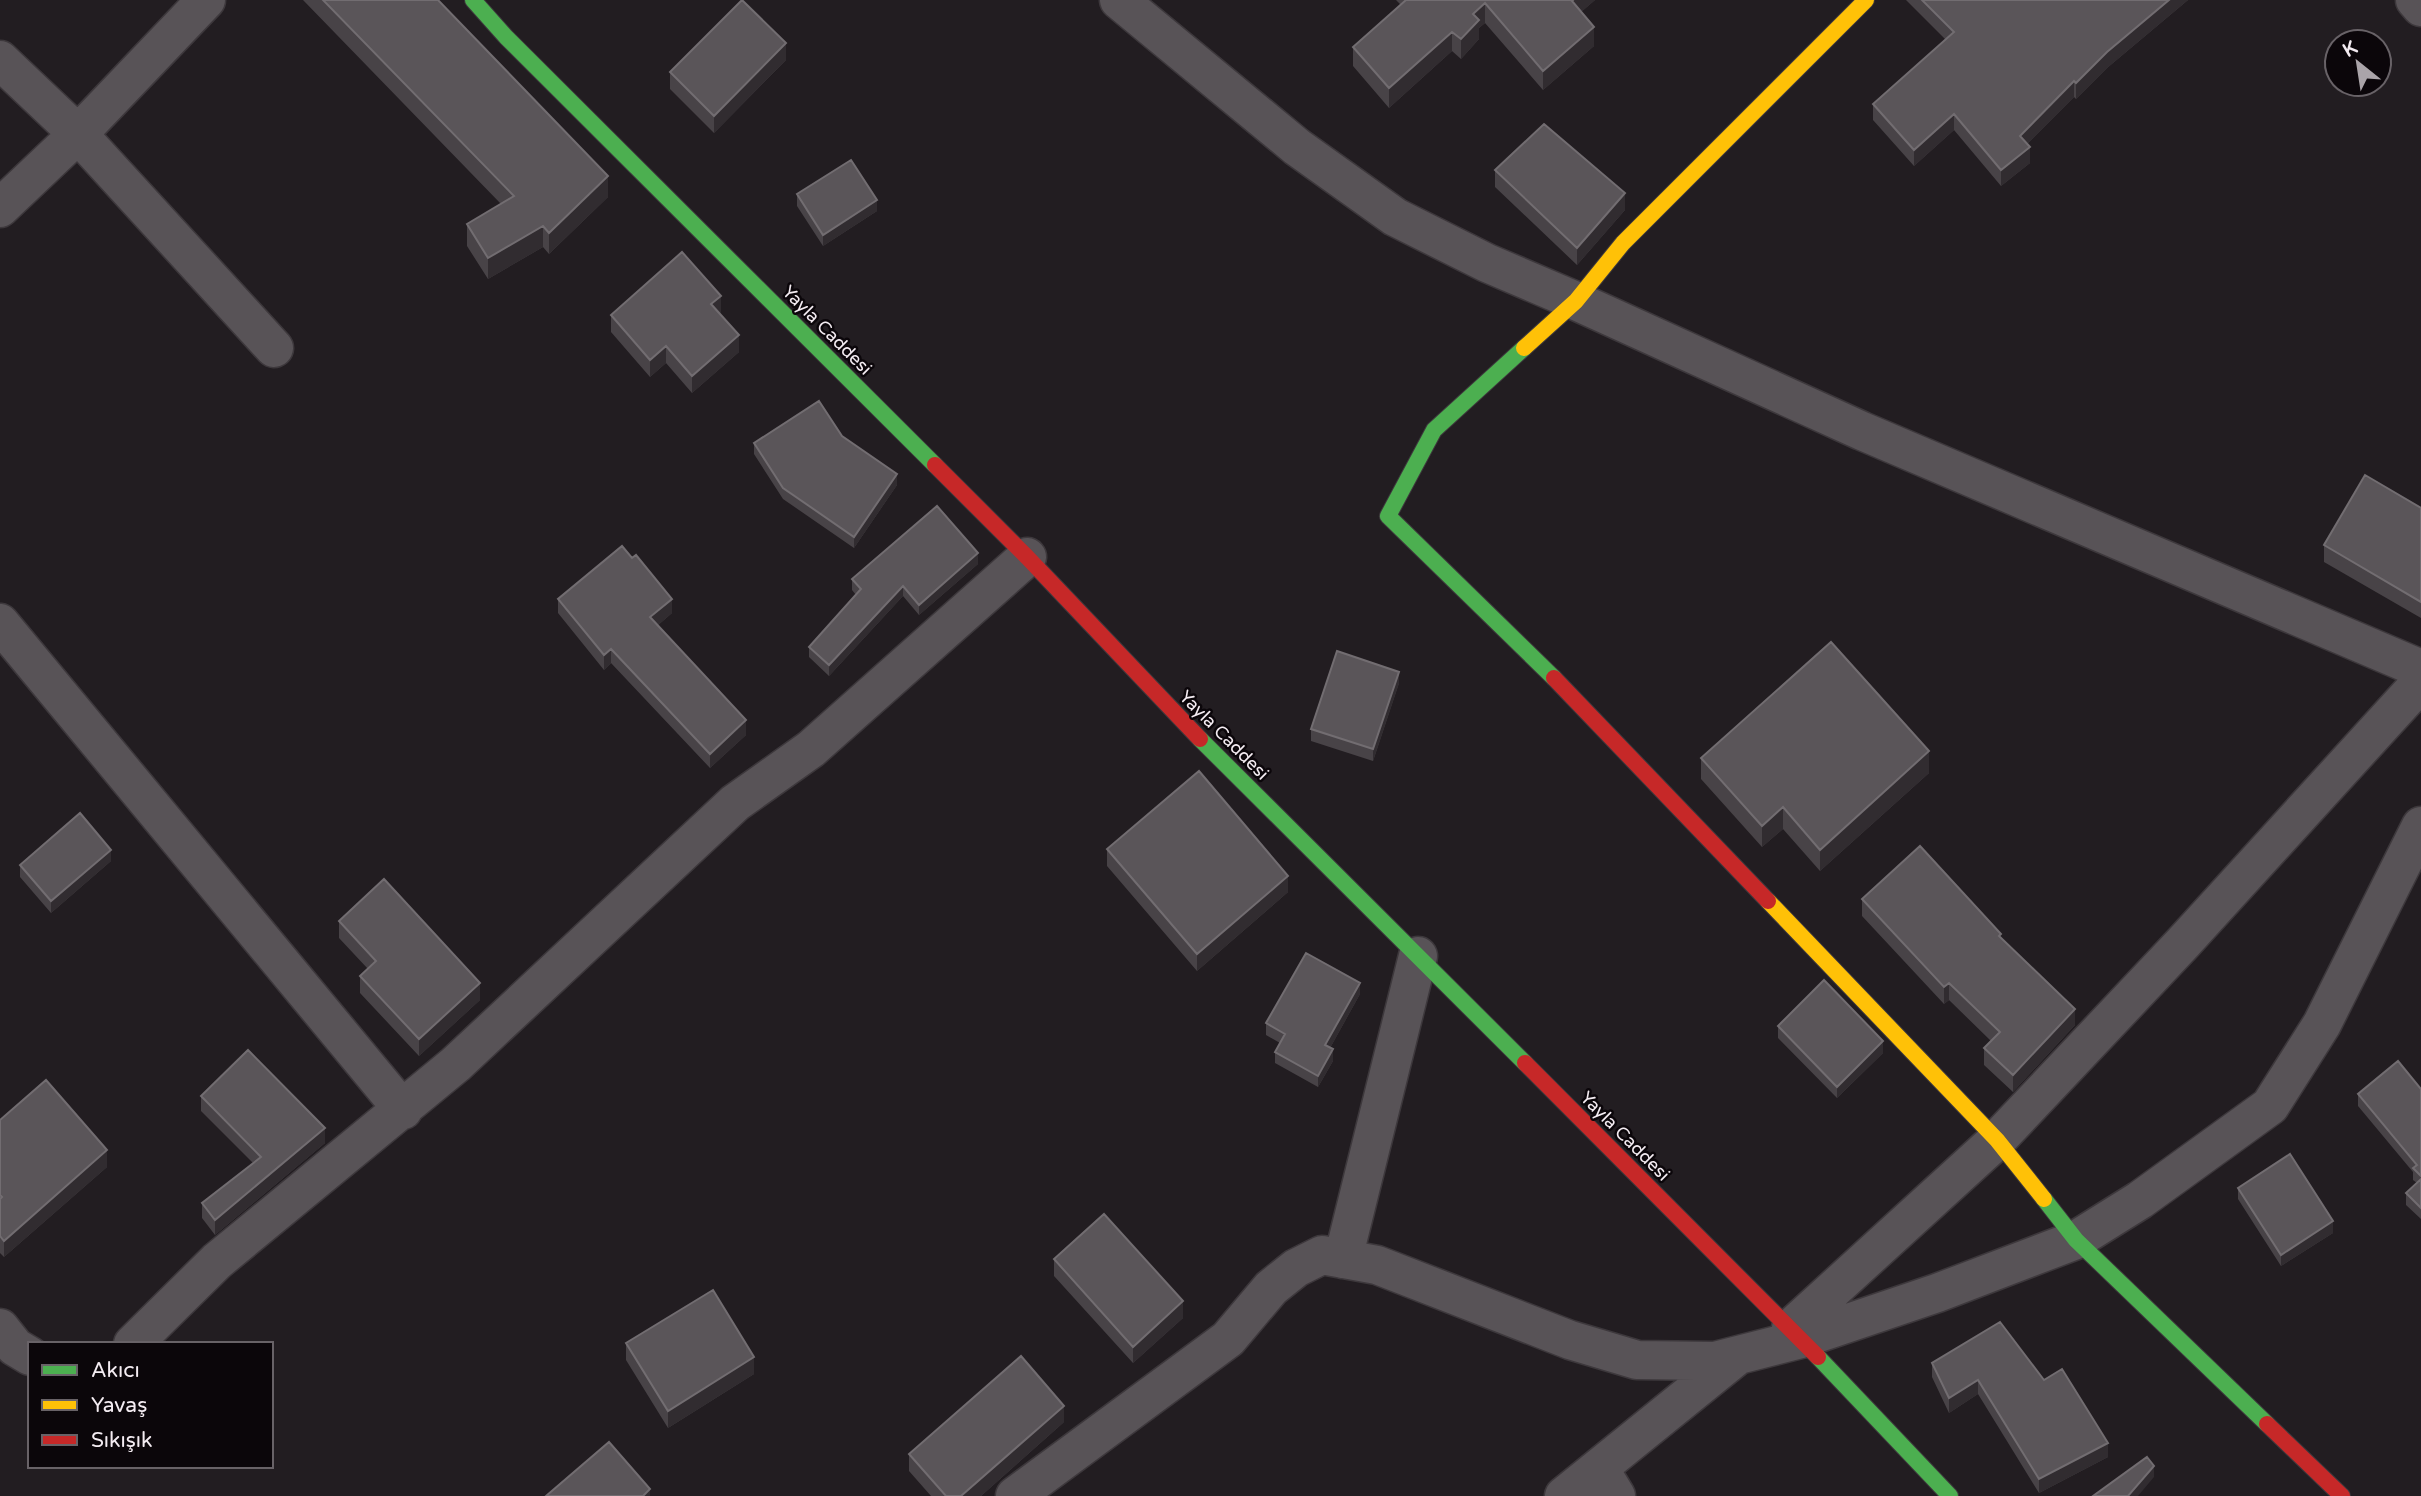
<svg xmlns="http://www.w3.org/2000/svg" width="2421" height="1496" font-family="'Varela Round',sans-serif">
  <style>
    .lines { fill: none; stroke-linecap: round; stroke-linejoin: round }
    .street-casing { stroke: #3d383c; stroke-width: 41 }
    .fast-casing { stroke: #3d383c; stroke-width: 18 }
    .slow-casing { stroke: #3d383c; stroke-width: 18 }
    .jam-casing { stroke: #3d383c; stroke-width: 18 }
    .street { stroke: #585357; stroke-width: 38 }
    .fast { stroke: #4caf50; stroke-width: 16 }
    .slow { stroke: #ffc107; stroke-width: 16 }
    .jam { stroke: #c62828; stroke-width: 16 }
    .wall { fill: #484347 }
    .shaded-wall { fill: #312c30 }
    .building { fill: #5a5559; stroke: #726d71; stroke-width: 2 }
    .labels { text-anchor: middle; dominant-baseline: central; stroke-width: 5; stroke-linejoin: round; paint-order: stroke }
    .street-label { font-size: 18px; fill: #f4ecf2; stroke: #0b060a }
  </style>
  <rect width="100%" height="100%" fill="#221d21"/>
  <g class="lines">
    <defs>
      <path id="street" d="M 1119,0 L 1297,147 L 1395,217 L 1487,263 L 1576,301 L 1862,431 L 2421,669
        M 2415,0 L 2421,7
        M 0,60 L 78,134 L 274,348
        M 0,208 L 78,134 L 206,0
        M 0,623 L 403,1110
        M 1343,1259 L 1418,956
        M 0,1328 L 15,1347 L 30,1356
        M 1791,1328 L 1997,1140 L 2183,943 L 2421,682
        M 133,1344 L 217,1261 L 456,1064 L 735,803 L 811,749 L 1027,557
        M 1599,1468 L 1616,1496
        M 1015,1496 L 1228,1339 L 1271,1288 L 1296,1268 L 1322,1255 L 1377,1265 L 1570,1340 L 1637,1360 L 1715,1361 L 1801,1339 L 1937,1293 L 2076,1240 L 2140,1200 L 2270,1106 L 2322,1024 L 2421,826
        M 1564,1496 L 1737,1356"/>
      <path id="fast" d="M 473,0 L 506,37 L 935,465
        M 1524,348 L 1434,430 L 1388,516 L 1554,678
        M 1200,739 L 1525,1063
        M 2044,1199 L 2076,1240 L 2267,1424
        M 1818,1357 L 1950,1496"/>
      <path id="slow" d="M 1524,348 L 1576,301 L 1623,243 L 1866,0
        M 1768,901 L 1997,1140 L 2044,1199"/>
      <path id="jam" d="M 935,465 L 1027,557 L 1200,739
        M 1554,678 L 1768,901
        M 1525,1063 L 1818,1357
        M 2267,1424 L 2342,1496"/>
    </defs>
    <use href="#street" class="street-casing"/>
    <use href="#fast" class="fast-casing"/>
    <use href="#slow" class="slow-casing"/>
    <use href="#jam" class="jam-casing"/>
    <use href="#street" class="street"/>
    <use href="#fast" class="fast"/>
    <use href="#slow" class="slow"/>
    <use href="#jam" class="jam"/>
  </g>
  <path class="wall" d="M 303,0 L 438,0 L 608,197 L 549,254 L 543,247 L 488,279 L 467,246 L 467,224 L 501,204 Z
    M 1396,0 L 1595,0 L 1581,12 L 1594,46 L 1543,90 L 1485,23 L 1479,28 L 1479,39 L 1461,59 L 1452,51 L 1389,108 L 1353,66 L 1353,47 L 1401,5 Z
    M 1906,0 L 2188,0 L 2107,68 L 2076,99 L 2074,97 L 2027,144 L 2030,163 L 2001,186 L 1954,130 L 1914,166 L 1873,120 L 1873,104 L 1946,40 Z
    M 786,60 L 714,133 L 670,89 L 670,72 Z
    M 1495,170 L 1625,210 L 1577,265 L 1495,187 Z
    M 797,194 L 877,211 L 823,246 L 797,206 Z
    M 721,312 L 719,313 L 739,352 L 692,393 L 666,363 L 650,377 L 611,332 L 611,315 Z
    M 842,436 L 897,485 L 854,548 L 783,499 L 754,454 L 754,443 Z
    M 2421,508 L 2421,618 L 2324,562 L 2324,545 Z
    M 978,564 L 919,615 L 903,596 L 829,676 L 809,657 L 809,647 L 856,595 L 852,590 L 852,579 Z
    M 558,599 L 672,613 L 657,626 L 746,735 L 710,768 L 611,663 L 604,670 L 558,613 Z
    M 1399,683 L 1373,761 L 1311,741 L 1311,729 Z
    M 1701,758 L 1929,773 L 1820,871 L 1783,829 L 1762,847 L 1701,779 Z
    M 1107,849 L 1288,892 L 1197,971 L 1107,866 Z
    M 111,861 L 51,913 L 20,877 L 20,865 Z
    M 1862,899 L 2001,938 L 2075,1025 L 2013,1092 L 1984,1065 L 1984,1048 L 1991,1041 L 1949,1000 L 1944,1004 L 1862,916 Z
    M 339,921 L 480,1000 L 419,1056 L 360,993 L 360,976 L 368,969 L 339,938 Z
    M 1360,994 L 1330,1048 L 1333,1061 L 1318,1087 L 1275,1063 L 1275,1052 L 1280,1043 L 1266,1035 L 1266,1023 Z
    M 1778,1026 L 1883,1053 L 1837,1098 L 1778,1038 Z
    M 2421,1089 L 2421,1219 L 2406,1205 L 2406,1193 L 2417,1183 L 2413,1180 L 2413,1172 L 2358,1106 L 2358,1094 Z
    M 201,1096 L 325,1143 L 215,1235 L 202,1218 L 202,1203 L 253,1163 L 201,1111 Z
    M 0,1120 L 107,1167 L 4,1257 L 0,1253 Z
    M 2238,1188 L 2333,1233 L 2281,1266 L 2238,1199 Z
    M 1054,1259 L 1183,1318 L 1133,1363 L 1054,1276 Z
    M 626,1343 L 754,1374 L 668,1428 L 626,1360 Z
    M 1932,1363 L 2044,1380 L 2108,1457 L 2039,1493 L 1978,1394 L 1949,1413 L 1932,1377 Z
    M 1064,1422 L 981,1496 L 931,1496 L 909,1471 L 909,1454 Z"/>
  <path class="shaded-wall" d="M 1573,0 L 1595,0 L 1572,20 L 1572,1 Z
    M 2169,0 L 2188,0 L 2107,68 L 2076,99 L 2076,83 L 2107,52 Z
    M 1485,3 L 1485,23 L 1479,28 L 1479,39 L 1461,59 L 1461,39 L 1473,14 Z
    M 1594,27 L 1594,46 L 1543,90 L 1543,71 Z
    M 1452,32 L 1452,51 L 1389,108 L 1389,88 Z
    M 786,43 L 786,60 L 714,133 L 714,116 Z
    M 2074,81 L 2074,97 L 2020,151 L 2020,136 Z
    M 1954,114 L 1954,130 L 1914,166 L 1914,150 Z
    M 2030,147 L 2030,163 L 2001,186 L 2001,170 Z
    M 608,176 L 608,197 L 549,254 L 549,233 Z
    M 1625,193 L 1625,210 L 1577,265 L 1577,248 Z
    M 877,200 L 877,211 L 823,246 L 823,235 Z
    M 543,226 L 543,247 L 488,279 L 488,258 Z
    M 721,296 L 721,312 L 711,321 L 711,304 Z
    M 739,335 L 739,352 L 692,393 L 692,376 Z
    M 666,346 L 666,363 L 650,377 L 650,360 Z
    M 897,474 L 897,485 L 854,548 L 854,537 Z
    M 978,553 L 978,564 L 919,615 L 919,605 Z
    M 903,586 L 903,596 L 829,676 L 829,665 Z
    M 672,599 L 672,613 L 650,632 L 650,617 Z
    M 611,649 L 611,663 L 604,670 L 604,655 Z
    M 1399,672 L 1399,683 L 1373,761 L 1373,749 Z
    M 746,720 L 746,735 L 710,768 L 710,754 Z
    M 1929,751 L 1929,773 L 1820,871 L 1820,850 Z
    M 1783,807 L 1783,829 L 1762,847 L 1762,826 Z
    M 111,850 L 111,861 L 51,913 L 51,901 Z
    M 1288,876 L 1288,892 L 1197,971 L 1197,954 Z
    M 480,983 L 480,1000 L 419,1056 L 419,1039 Z
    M 1360,983 L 1360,994 L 1325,1057 L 1325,1045 Z
    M 1949,983 L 1949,1000 L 1944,1004 L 1944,987 Z
    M 2075,1009 L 2075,1025 L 2013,1092 L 2013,1075 Z
    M 1883,1041 L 1883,1053 L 1837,1098 L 1837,1087 Z
    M 1333,1049 L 1333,1061 L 1318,1087 L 1318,1076 Z
    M 325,1128 L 325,1143 L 215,1235 L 215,1220 Z
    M 107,1150 L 107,1167 L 4,1257 L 4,1241 Z
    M 2333,1221 L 2333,1233 L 2281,1266 L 2281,1255 Z
    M 1183,1301 L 1183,1318 L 1133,1363 L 1133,1347 Z
    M 754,1357 L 754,1374 L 668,1428 L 668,1411 Z
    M 1978,1380 L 1978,1394 L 1949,1413 L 1949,1398 Z
    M 1064,1406 L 1064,1422 L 981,1496 L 961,1496 Z
    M 2108,1443 L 2108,1457 L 2039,1493 L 2039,1479 Z
    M 2154,1466 L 2154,1477 L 2138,1496 L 2128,1496 Z
    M 650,1489 L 650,1496 L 643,1496 Z"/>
  <path class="building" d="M 323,0 L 438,0 L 608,176 L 549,233 L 543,226 L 488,258 L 467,224 L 514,196 Z
    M 742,0 L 786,43 L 714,116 L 670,72 Z
    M 1406,0 L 1573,0 L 1572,1 L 1594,27 L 1543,71 L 1485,3 L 1473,14 L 1479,20 L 1461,39 L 1452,32 L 1389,88 L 1353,47 Z
    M 1922,0 L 2169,0 L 2107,52 L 2076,83 L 2074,81 L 2020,136 L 2030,147 L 2001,170 L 1954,114 L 1914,150 L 1873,104 L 1954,32 Z
    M 1544,124 L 1625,193 L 1577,248 L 1495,170 Z
    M 851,160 L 877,200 L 823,235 L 797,194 Z
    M 682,252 L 721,296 L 711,304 L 739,335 L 692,376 L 666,346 L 650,360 L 611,315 Z
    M 819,401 L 842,436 L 897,474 L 854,537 L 783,488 L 754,443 Z
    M 2365,475 L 2421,508 L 2421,602 L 2324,545 Z
    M 937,506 L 978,553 L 919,605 L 903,586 L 829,665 L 809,647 L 861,589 L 852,579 Z
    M 622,546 L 632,558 L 636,555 L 672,599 L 650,617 L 746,720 L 710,754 L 611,649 L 604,655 L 558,599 Z
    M 1831,642 L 1929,751 L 1820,850 L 1783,807 L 1762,826 L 1701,758 Z
    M 1337,651 L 1399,672 L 1373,749 L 1311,729 Z
    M 1199,771 L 1288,876 L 1197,954 L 1107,849 Z
    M 80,813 L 111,850 L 51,901 L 20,865 Z
    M 1920,846 L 2001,934 L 1999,936 L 2075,1009 L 2013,1075 L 1984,1048 L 2000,1032 L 1949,983 L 1944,987 L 1862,899 Z
    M 384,879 L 480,983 L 419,1039 L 360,976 L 376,961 L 339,921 Z
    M 1306,953 L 1360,983 L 1325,1045 L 1333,1049 L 1318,1076 L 1275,1052 L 1285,1034 L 1266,1023 Z
    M 1824,980 L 1883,1041 L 1837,1087 L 1778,1026 Z
    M 248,1050 L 325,1128 L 215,1220 L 202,1203 L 261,1157 L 201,1096 Z
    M 2398,1061 L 2421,1089 L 2421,1176 L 2413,1168 L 2417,1165 L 2358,1094 Z
    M 46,1080 L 107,1150 L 4,1241 L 0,1236 L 0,1199 L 2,1197 L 0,1195 L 0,1120 Z
    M 2290,1154 L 2333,1221 L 2281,1255 L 2238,1188 Z
    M 2421,1179 L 2421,1208 L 2406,1193 Z
    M 1104,1214 L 1183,1301 L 1133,1347 L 1054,1259 Z
    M 713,1290 L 754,1357 L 668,1411 L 626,1343 Z
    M 2000,1322 L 2044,1380 L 2062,1369 L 2108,1443 L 2039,1479 L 1978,1380 L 1949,1398 L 1932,1363 Z
    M 1021,1356 L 1064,1406 L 961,1496 L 946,1496 L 909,1454 Z
    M 609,1442 L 650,1489 L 643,1496 L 546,1496 Z
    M 2147,1457 L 2154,1466 L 2128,1496 L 2093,1496 Z"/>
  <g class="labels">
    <g class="street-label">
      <text transform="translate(827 330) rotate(45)">Yayla Caddesi</text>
      <text transform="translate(1224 735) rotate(45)">Yayla Caddesi</text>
      <text transform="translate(1625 1136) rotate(45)">Yayla Caddesi</text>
    </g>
  </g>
  <rect x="28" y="1342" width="245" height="126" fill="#0b060a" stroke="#686267" stroke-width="2"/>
  <rect x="42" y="1365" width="35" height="10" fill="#4caf50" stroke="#686267" stroke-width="2"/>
  <text x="91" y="1377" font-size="21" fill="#f4ecf2">Akıcı</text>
  <rect x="42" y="1400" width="35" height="10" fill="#ffc107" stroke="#686267" stroke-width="2"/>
  <text x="91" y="1412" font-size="21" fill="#f4ecf2">Yavaş</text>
  <rect x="42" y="1435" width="35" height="10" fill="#c62828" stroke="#686267" stroke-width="2"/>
  <text x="91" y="1447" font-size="21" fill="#f4ecf2">Sıkışık</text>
  <g transform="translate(2358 63) rotate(330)"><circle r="33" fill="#0b060a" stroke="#686267" stroke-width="2"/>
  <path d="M0-5L12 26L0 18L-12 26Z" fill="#aaa4a9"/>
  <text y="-10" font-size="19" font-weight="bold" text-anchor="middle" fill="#f4ecf2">K</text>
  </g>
</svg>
